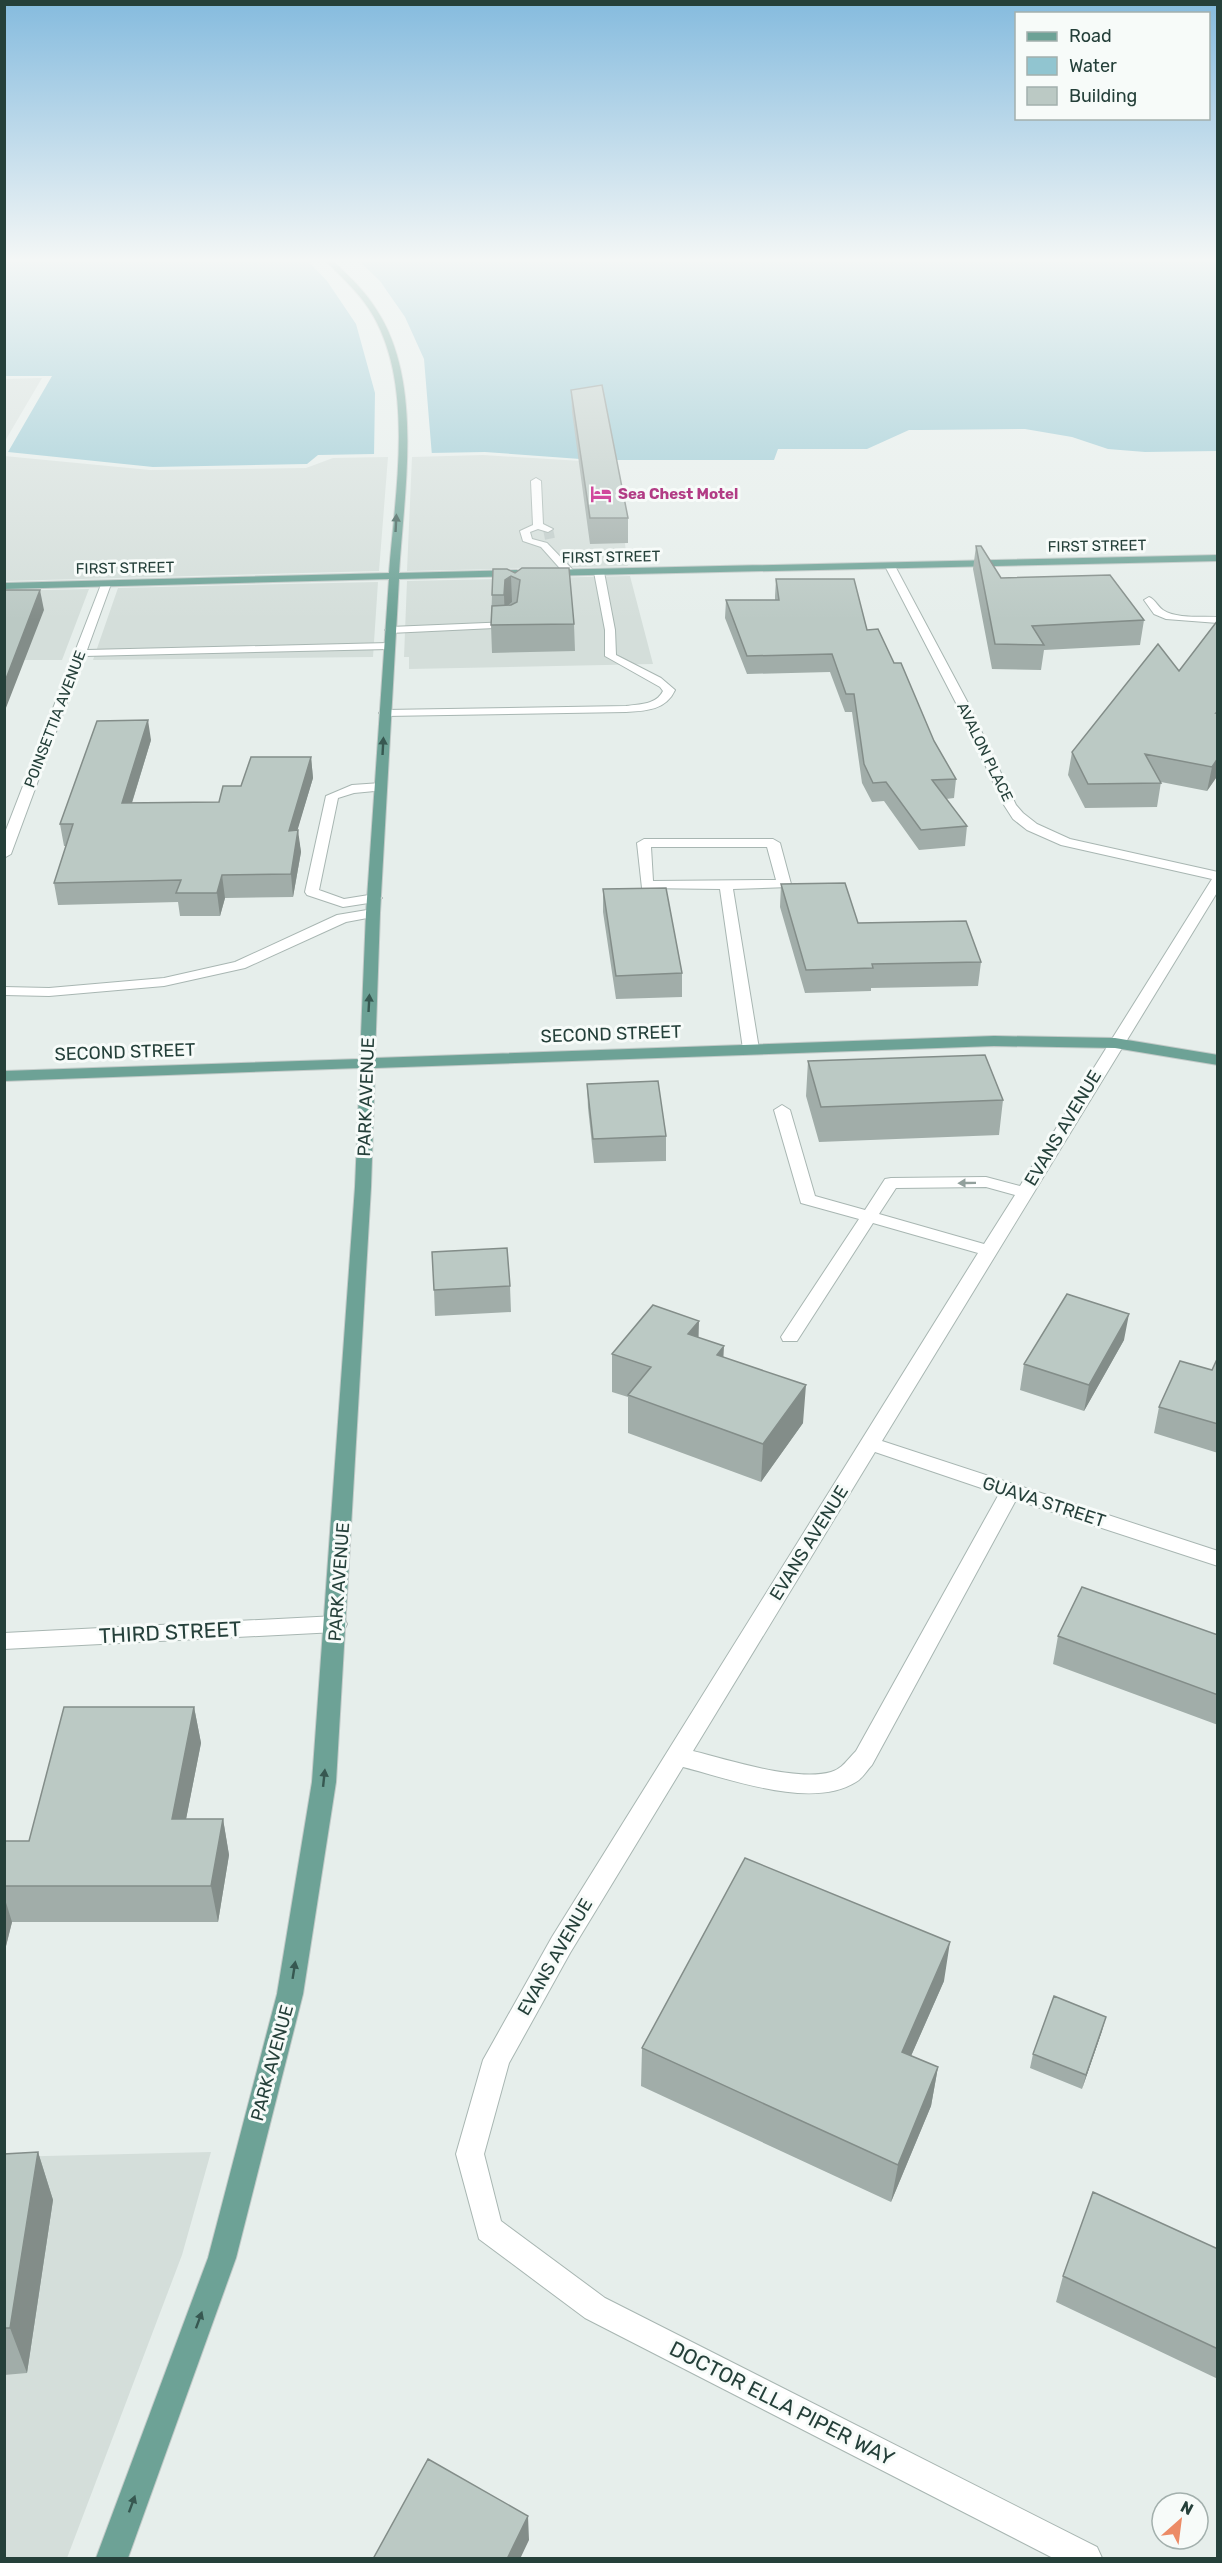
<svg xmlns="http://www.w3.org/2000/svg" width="1222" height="2563" font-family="Rubik,sans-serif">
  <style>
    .built { fill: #d4deda }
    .water { fill: #91c5d0 }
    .pier { fill: #e6eeeb }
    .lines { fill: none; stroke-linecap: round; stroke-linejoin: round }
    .minor-tunnel { stroke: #bfcbc8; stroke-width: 10; stroke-dasharray: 10 5; stroke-linecap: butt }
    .minor-casing { stroke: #a8b6b2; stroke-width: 2 }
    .major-casing { stroke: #c2cac8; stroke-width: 2 }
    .minor { fill: #fff; fill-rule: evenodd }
    .major { fill: #6da296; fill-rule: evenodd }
    .wall { fill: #a1ada9 }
    .shaded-wall { fill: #838d89 }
    .building { fill: #bbc9c4; stroke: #838d89; stroke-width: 1.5 }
    .oneway { fill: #375851 }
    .oneway2 { fill: #92a09c }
    .labels { text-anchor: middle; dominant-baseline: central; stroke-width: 6; stroke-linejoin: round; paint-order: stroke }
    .far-hotel-label { font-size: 15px; font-weight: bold; fill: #b23c85; stroke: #f7fbf9; text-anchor: start }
    .far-street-label { font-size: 15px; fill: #25403a; stroke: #f7fbf9 }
    .street-label { font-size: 18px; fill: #25403a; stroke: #f7fbf9 }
    .near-street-label { font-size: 21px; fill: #25403a; stroke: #f7fbf9 }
  </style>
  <rect width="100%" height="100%" fill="#e6eeeb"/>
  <path class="built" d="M 42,378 L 5,441 L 5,379 Z
    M 483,455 L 614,463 L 628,566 L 407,571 L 412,457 Z
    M 4,456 L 150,470 L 306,468 L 333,458 L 388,457 L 379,571 L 5,581 Z
    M 630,576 L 653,664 L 409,669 L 409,657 L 404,657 L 407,581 Z
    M 378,582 L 373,657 L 93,660 L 118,588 Z
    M 89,589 L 62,660 L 5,660 L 4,591 Z
    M 211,2152 L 182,2255 L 67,2558 L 5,2558 L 4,2157 Z"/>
  <path class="water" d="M 4,261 L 1217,261 L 1217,451 L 1145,452 L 1108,449 L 1072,437 L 1025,429 L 921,430 L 909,430 L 867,449 L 778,449 L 774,460 L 594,460 L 485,452 L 318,455 L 307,464 L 153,467 L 8,452 L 52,376 L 5,376 Z"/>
  <path class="pier" d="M 308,261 L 359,261 L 380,281 L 405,317 L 424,359 L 432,456 L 374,457 L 375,393 L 356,324 L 327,281 Z"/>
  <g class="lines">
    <path class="minor-tunnel" d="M 548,529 L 550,539"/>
    <defs>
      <path id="minor" d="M 536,478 L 541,481 L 543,524 L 553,529 L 548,532 L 538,529 L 530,532 L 532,539 L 547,543 L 573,570 L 573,574 L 565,574 L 541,547 L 523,541 L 520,531 L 533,525 L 531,481 Z
        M 886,564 L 895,566 L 968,703 L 1016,805 L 1023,813 L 1037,824 L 1070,839 L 1218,872 L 1218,891 L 882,1441 L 1218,1551 L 1218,1566 L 1016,1500 L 872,1765 C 867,1770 863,1778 856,1782 C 812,1810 730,1779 683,1767 L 570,1953 L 509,2063 L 484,2154 L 501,2221 L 605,2298 L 1097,2547 L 1102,2558 L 1053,2558 L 585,2318 L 479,2239 L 456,2154 L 483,2060 L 552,1937 L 978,1253 L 873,1223 L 797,1341 L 783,1341 L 781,1337 L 859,1219 L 801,1203 L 774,1110 L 782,1105 L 790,1110 L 815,1196 L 865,1210 L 885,1179 L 891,1178 L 986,1177 L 1020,1186 L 1212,879 L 1061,845 L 1027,830 L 1013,819 L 1004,805 L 956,703 L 885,566 ZM 986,1187 L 1015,1195 L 984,1244 L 879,1214 L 896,1188 ZM 875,1452 L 999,1494 L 856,1751 C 848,1759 842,1769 831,1772 C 796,1782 729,1760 693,1751 Z
        M 599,569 L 604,572 L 615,630 L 616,655 L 661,678 L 675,690 C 666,710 646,711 626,712 L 385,716 L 379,713 L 385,710 L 626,706 C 640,704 656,705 663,691 L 660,687 L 605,656 L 605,630 L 594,572 Z
        M 102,582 L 111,584 L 87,650 L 389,643 L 394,646 L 389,649 L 84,656 L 11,854 L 4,858 L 4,835 Z
        M 1149,597 C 1156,600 1157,606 1163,610 C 1176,619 1202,616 1218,617 L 1218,623 L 1166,619 L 1154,614 L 1144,600 Z
        M 512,622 L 517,625 L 516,627 L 390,633 L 385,630 L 390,627 Z
        M 381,783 L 387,787 L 385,790 L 354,793 L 338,798 L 319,890 L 344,899 L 375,894 L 382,898 L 375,902 L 343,907 L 307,895 L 305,892 L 326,796 L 352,785 Z
        M 644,839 L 773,839 L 780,843 L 791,884 L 789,887 L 733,889 L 759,1049 L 756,1052 L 746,1052 L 743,1049 L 720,889 L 642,888 L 637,843 ZM 651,847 L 767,847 L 776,880 L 653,881 Z
        M 373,909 L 378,910 L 380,913 L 378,916 L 346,922 L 245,968 L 164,986 L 49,996 L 4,995 L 4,987 L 49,988 L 164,978 L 235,962 L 337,915 Z
        M 336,1616 L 344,1618 L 347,1624 L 344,1630 L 336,1632 L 4,1649 L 4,1633 Z"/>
      <path id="major" d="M 326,261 L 333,261 C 349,276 364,290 376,309 C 424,381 404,491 399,573 L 517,570 L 522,573 L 517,576 L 399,579 L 380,913 L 375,1058 L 994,1036 L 1115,1038 L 1218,1055 L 1218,1065 L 1115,1048 L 994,1046 L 375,1068 L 371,1187 L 336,1782 L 303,1994 L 236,2258 L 128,2558 L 96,2558 L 208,2258 L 277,1994 L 312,1782 L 355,1187 L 360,1068 L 4,1081 L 4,1071 L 360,1059 L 366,913 L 389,579 L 4,589 L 4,583 L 389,573 C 395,492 416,381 369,309 C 357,290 341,277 326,261 Z
        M 1218,555 L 1218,561 L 544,576 L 539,573 L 544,570 Z"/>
    </defs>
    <use href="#minor" class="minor-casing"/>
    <use href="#major" class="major-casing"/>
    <use href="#minor" class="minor"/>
    <use href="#major" class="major"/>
  </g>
  <path class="wall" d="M 571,390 L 628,518 L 628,543 L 590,544 L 572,412 Z
    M 976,546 L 1001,578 L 1144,620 L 1140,645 L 1044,650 L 1041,670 L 992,669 L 973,569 Z
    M 507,569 L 574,624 L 575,651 L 492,653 L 491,625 L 492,595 Z
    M 776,579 L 867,630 L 894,663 L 934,741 L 956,779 L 954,798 L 946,799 L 967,826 L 965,846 L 919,850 L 884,801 L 872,802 L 862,783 L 852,712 L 845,712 L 830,672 L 747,674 L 725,618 L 726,600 L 775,600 L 775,596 Z
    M 1218,620 L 1218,775 L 1207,791 L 1161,782 L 1157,807 L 1085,808 L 1068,775 L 1072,752 L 1179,671 Z
    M 151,740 L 132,803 L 219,802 L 241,786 L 311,757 L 313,778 L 297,830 L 301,852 L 293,897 L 225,898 L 220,916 L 180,916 L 178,902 L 58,905 L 54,883 L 66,846 L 64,846 L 60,824 Z
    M 781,884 L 858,923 L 981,962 L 978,986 L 871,988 L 871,991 L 805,993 L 780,907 Z
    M 603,889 L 682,973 L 682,997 L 616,999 L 603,912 Z
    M 808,1061 L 1003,1100 L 999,1135 L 819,1142 L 806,1096 Z
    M 587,1084 L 666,1136 L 666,1161 L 594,1163 L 588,1108 Z
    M 510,1286 L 511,1312 L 435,1316 L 434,1290 Z
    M 698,1338 L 803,1423 L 761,1482 L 628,1433 L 628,1397 L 612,1392 L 612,1354 Z
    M 1124,1340 L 1084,1411 L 1020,1390 L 1024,1364 Z
    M 1218,1357 L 1218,1453 L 1154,1433 L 1159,1407 L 1212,1370 Z
    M 1218,1635 L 1218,1725 L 1053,1664 L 1058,1636 Z
    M 194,1707 L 201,1743 L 186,1819 L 223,1819 L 229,1855 L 218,1922 L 12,1922 L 4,1954 L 4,1841 L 29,1841 Z
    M 944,1981 L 911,2056 L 938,2067 L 931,2106 L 891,2202 L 641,2086 L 642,2048 Z
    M 1102,2031 L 1082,2089 L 1030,2068 L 1033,2054 Z
    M 38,2152 L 53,2200 L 27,2373 L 4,2375 L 4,2154 Z
    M 1218,2249 L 1218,2379 L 1056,2302 L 1063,2276 Z"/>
  <path class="shaded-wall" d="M 511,576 L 512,602 L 506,607 L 505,622 L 504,595 L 505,580 Z
    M 40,590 L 44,610 L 4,713 L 4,684 Z
    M 148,720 L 151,740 L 125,825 L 122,803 Z
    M 311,757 L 313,778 L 291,852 L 289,831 Z
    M 1218,758 L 1218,775 L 1207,791 L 1212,767 Z
    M 298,830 L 301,852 L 293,897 L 291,874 Z
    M 222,875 L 225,898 L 220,916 L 217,893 Z
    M 1129,1314 L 1124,1340 L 1084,1411 L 1089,1385 Z
    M 699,1321 L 698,1358 L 688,1334 Z
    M 724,1346 L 722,1384 L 717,1355 Z
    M 806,1385 L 803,1423 L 761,1482 L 763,1444 Z
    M 194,1707 L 201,1743 L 179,1855 L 172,1819 Z
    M 223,1819 L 229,1855 L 218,1922 L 211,1886 Z
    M 4,1896 L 12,1922 L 4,1954 Z
    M 950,1942 L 944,1981 L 896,2090 L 902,2052 Z
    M 1106,2017 L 1102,2031 L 1082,2089 L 1086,2075 Z
    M 938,2067 L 931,2106 L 891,2202 L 898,2165 Z
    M 38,2152 L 53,2200 L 27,2373 L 10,2328 Z
    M 528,2516 L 529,2540 L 520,2559 L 507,2559 Z"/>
  <path class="building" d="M 602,385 L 628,518 L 590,518 L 571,390 Z
    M 976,546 L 981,546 L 1001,578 L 1110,575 L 1144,620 L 1032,626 L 1044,645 L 995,644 Z
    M 522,568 L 569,568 L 574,624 L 491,625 L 492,606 L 511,605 L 517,602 L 520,580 L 511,576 L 505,580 L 504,595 L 492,595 L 493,569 L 507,569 L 515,573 Z
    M 776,579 L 854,579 L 867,630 L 878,629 L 894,663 L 901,663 L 934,741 L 956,779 L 932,780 L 967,826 L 921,830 L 886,782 L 873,783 L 864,764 L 854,694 L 846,694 L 832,654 L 747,656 L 726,600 L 779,600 Z
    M 4,590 L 40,590 L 4,684 Z
    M 1218,620 L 1218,711 L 1216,713 L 1218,713 L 1218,758 L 1212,767 L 1145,754 L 1161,783 L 1088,784 L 1072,752 L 1158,644 L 1179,671 Z
    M 148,720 L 122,803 L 219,802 L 223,786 L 241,786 L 251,757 L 311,757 L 289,831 L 298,830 L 291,874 L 222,875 L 217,893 L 176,893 L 181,880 L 54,883 L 73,824 L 60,824 L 97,721 Z
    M 845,883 L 858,923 L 966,921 L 981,962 L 872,964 L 873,968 L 806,970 L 781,884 Z
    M 666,888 L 682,973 L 616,976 L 603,889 Z
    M 985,1055 L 1003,1100 L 821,1107 L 808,1061 Z
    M 658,1081 L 666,1136 L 593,1139 L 587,1084 Z
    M 507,1248 L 510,1286 L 434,1290 L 432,1252 Z
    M 1067,1294 L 1129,1314 L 1089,1385 L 1024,1364 Z
    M 653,1305 L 699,1321 L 688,1334 L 724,1346 L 717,1355 L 806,1385 L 763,1444 L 628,1395 L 651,1367 L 612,1354 Z
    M 1218,1357 L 1218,1424 L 1159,1407 L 1180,1361 L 1212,1370 Z
    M 1082,1587 L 1218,1635 L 1218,1695 L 1058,1636 Z
    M 64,1707 L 194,1707 L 172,1819 L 223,1819 L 211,1886 L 4,1886 L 4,1841 L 29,1841 Z
    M 745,1858 L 950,1942 L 902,2052 L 938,2067 L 898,2165 L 642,2048 Z
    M 1054,1996 L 1106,2017 L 1086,2075 L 1033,2054 Z
    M 38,2152 L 10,2328 L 4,2328 L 4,2154 Z
    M 1093,2192 L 1218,2249 L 1218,2349 L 1063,2276 Z
    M 428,2459 L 528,2516 L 507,2559 L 373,2559 Z"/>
  <defs><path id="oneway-solid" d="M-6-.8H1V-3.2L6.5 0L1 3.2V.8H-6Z" transform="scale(1.5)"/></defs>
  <g class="oneway">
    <use href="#oneway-solid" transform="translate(396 523) rotate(-87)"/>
    <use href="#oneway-solid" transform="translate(383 746) rotate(-87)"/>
    <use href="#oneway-solid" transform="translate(369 1003) rotate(-87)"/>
    <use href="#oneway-solid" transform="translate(324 1778) rotate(-84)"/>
    <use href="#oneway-solid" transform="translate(294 1970) rotate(-81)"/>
    <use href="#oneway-solid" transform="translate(199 2320) rotate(-70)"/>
    <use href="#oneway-solid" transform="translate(132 2504) rotate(-70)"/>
  </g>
  <use class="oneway2" href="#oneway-solid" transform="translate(967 1183) rotate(179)"/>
  <linearGradient id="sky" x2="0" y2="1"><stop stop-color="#85bbde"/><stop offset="0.42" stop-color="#f4f7f6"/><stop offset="1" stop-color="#f4f7f6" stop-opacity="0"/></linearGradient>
  <rect width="1222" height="620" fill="url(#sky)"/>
  <defs>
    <symbol id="hotel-bare" viewBox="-9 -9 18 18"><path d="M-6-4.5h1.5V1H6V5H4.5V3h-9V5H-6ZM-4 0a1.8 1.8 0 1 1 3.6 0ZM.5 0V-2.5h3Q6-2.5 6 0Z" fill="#d1479c" stroke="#f7fbf9" stroke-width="2.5" paint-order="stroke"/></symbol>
  </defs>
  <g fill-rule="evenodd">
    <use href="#hotel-bare" x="586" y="479" width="30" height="30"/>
  </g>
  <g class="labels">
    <g class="far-hotel-label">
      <text x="618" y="494">Sea Chest Motel</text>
    </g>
    <g class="far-street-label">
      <text transform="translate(1097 546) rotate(-1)">FIRST STREET</text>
      <text transform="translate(611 557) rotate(-1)">FIRST STREET</text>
      <text transform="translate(125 568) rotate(-1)">FIRST STREET</text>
      <text transform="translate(55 719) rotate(-69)">POINSETTIA AVENUE</text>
      <text transform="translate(985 752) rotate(64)">AVALON PLACE</text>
    </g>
    <g class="street-label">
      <text transform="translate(611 1034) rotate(-2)">SECOND STREET</text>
      <text transform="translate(125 1052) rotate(-2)">SECOND STREET</text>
      <text transform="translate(366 1097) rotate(-88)">PARK AVENUE</text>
      <text transform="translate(1063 1128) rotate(-59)">EVANS AVENUE</text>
      <text transform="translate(1044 1502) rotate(18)">GUAVA STREET</text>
      <text transform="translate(809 1543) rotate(-58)">EVANS AVENUE</text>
      <text transform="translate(339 1582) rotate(-86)">PARK AVENUE</text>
      <text transform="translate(555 1957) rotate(-60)">EVANS AVENUE</text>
      <text transform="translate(272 2063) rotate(-75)">PARK AVENUE</text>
    </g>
    <g class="near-street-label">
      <text transform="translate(170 1632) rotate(-3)">THIRD STREET</text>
      <text transform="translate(782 2403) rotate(27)">DOCTOR ELLA PIPER WAY</text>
    </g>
  </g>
  <rect width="1222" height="2563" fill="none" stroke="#25403a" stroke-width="12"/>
  <rect x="1015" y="12" width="195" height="108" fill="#f7fbf9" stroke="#a3b0ad" stroke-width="1.5"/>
  <rect x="1027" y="32" width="30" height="9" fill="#6da296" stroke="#a3b0ad" stroke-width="1.5"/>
  <text x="1069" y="42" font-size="18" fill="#25403a">Road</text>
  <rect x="1027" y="57" width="30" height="18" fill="#91c5d0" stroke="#a3b0ad" stroke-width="1.5"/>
  <text x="1069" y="72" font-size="18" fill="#25403a">Water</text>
  <rect x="1027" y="87" width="30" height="18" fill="#bbc9c4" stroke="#a3b0ad" stroke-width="1.5"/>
  <text x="1069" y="102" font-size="18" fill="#25403a">Building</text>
  <g transform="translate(1180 2521) rotate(28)"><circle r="28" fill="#f7fbf9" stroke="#a3b0ad" stroke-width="1.5"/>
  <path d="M0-4.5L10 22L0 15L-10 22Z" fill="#ec8b66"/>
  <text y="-9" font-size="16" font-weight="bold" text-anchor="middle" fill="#25403a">N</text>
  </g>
</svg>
